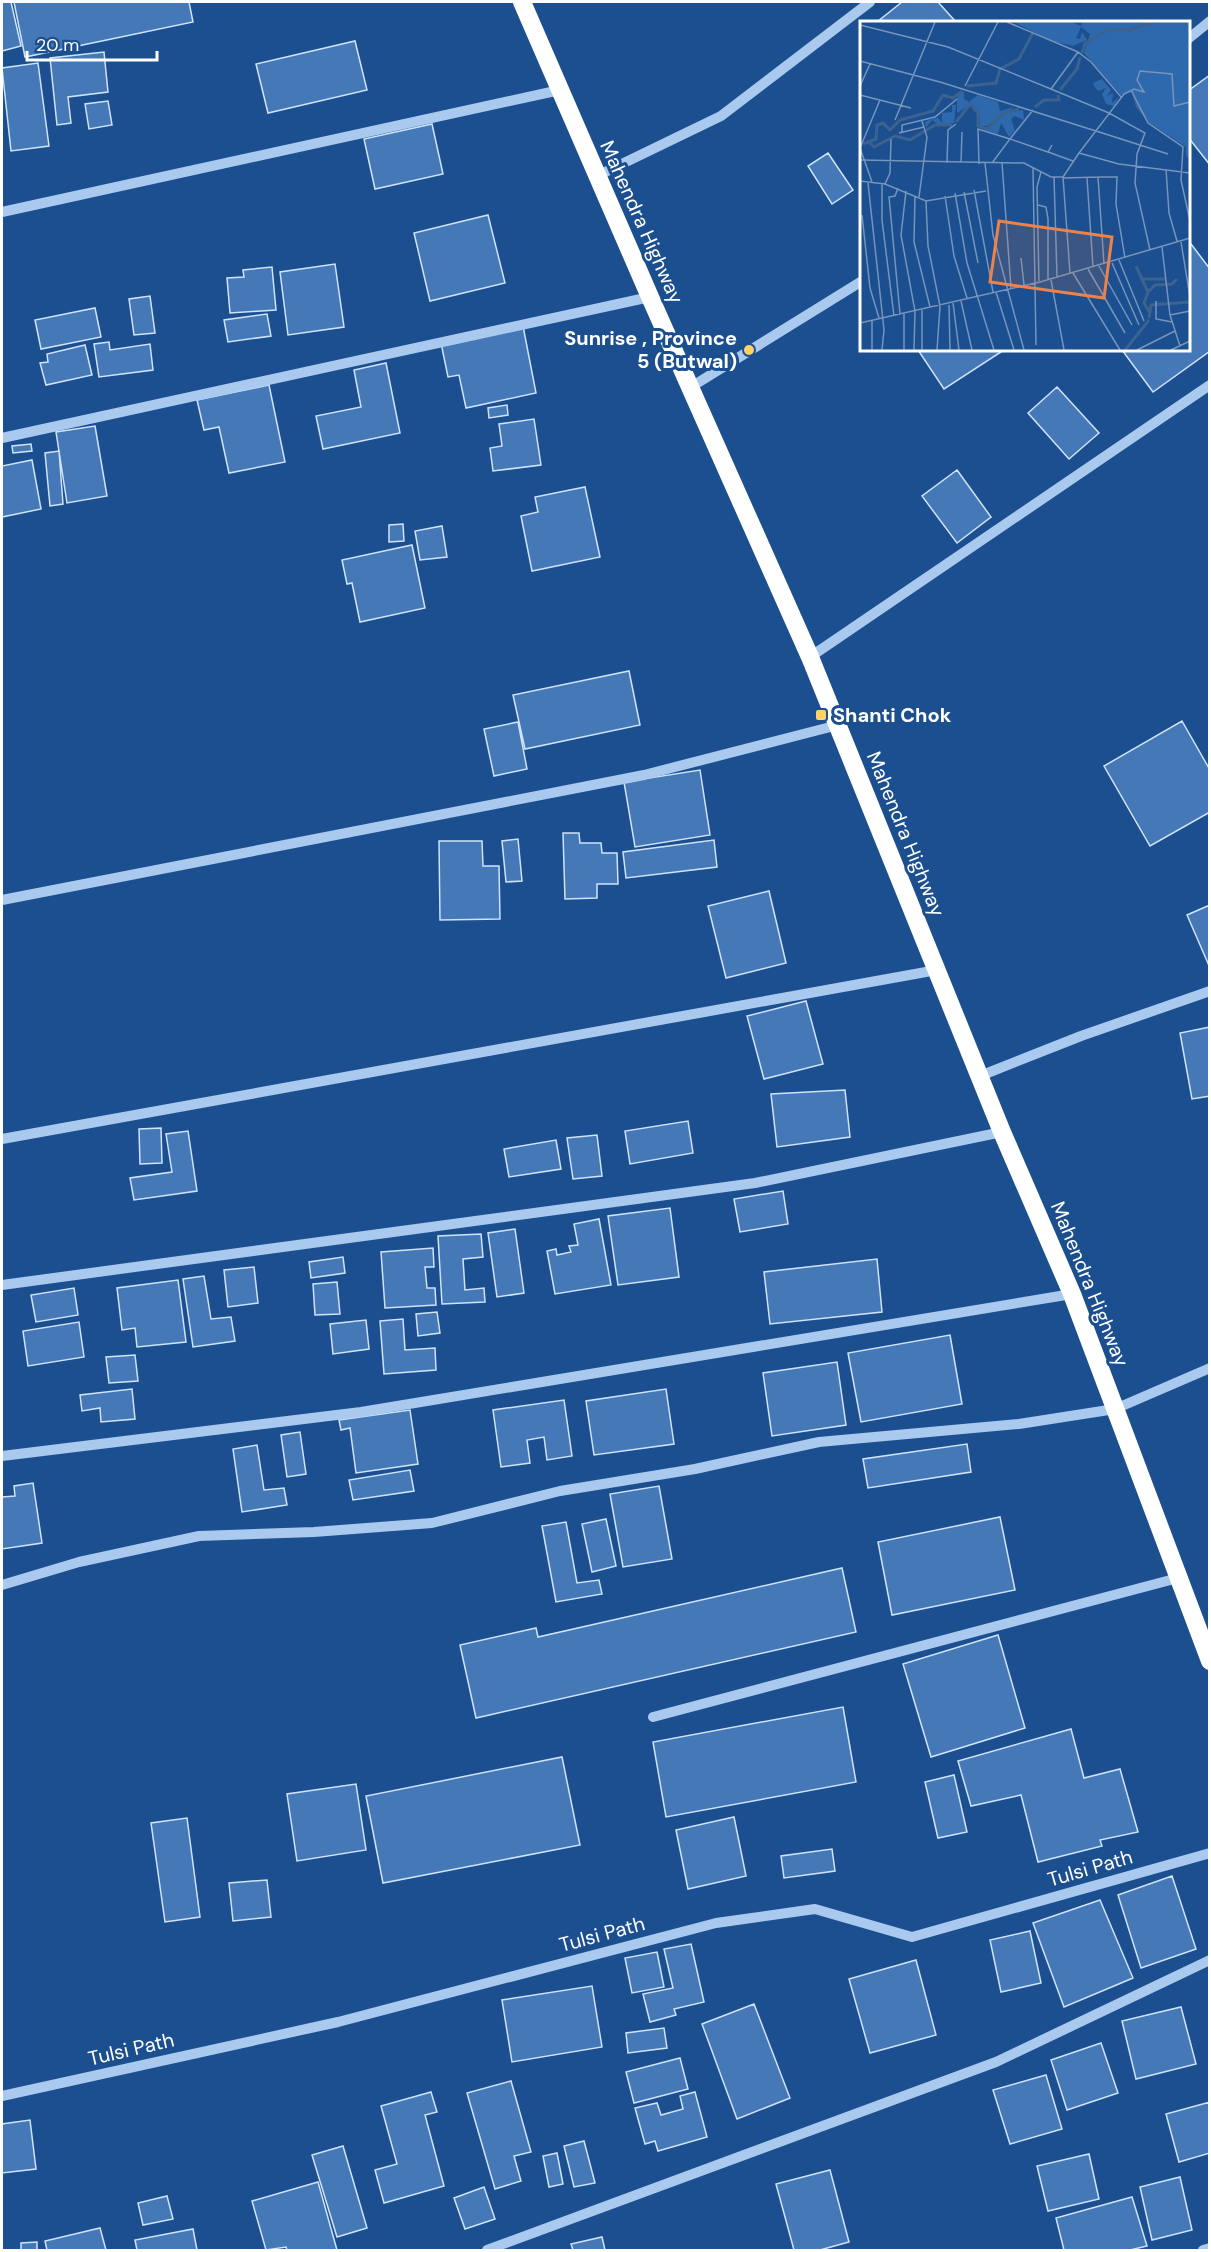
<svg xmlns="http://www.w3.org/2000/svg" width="1211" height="2252" font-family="'DM Sans',sans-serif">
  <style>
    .building { fill: #4478b7; stroke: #cfe3fa; stroke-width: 1.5 }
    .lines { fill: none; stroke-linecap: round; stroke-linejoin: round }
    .minor { stroke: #a9c9ee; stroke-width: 10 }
    .highway { stroke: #fff; stroke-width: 18 }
    .poi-dot { fill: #ffd166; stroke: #1b4f8f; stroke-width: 2 }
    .labels { text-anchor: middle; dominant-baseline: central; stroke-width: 6; stroke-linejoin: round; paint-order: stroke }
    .street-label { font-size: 20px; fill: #fff; stroke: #1b4f8f }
    .poi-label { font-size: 20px; font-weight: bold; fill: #fff; stroke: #1b4f8f; text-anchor: end }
    .inset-river { fill: none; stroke: #3c6290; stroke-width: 3 }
    .inset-road { fill: none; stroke: #7695bc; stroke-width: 1.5 }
    .view { fill: #ee8249; fill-opacity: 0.15; stroke: #ee8249; stroke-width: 3 }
    .inset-edge { fill: none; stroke: #fff; stroke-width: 3 }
  </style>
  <rect width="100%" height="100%" fill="#1b4f8f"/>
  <path class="building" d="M 2,2 L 11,2 L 21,46 L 2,51 Z
    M 14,2 L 189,2 L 193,22 L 25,57 Z
    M 902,2 L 938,2 L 956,22 L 877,22 Z
    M 355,41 L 367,90 L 268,113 L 256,64 Z
    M 104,52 L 108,92 L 68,97 L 71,123 L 57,125 L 50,58 Z
    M 38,63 L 49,146 L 11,151 L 2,68 Z
    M 1210,75 L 1210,165 L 1188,137 L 1188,91 Z
    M 108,101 L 112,125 L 89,129 L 85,104 Z
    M 432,124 L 443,174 L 375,189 L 364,139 Z
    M 828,153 L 853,190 L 832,204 L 808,166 Z
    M 488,215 L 505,283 L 430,301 L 414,233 Z
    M 1188,240 L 1210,269 L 1210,351 L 1153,392 L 1122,350 L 1188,350 Z
    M 335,264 L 344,327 L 288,335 L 280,272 Z
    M 272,267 L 276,310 L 230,313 L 227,278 L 244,277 L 243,270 Z
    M 150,296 L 155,333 L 134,335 L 129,299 Z
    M 95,308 L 101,337 L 41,349 L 35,320 Z
    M 267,314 L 271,336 L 228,342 L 224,320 Z
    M 523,326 L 536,393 L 466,408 L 459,375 L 448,377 L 441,343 Z
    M 109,342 L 110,350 L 150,344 L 153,370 L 99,377 L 94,344 Z
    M 85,345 L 92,375 L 46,385 L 40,363 L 48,362 L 47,354 Z
    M 918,350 L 1004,350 L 944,389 Z
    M 386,363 L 400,433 L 323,449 L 316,416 L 361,407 L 354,370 Z
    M 269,385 L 285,462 L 229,473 L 219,427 L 204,430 L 197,400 Z
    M 1057,387 L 1099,433 L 1069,459 L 1028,413 Z
    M 507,405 L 508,415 L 489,418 L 488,408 Z
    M 534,419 L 541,465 L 493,471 L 490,448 L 502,446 L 499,424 Z
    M 95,426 L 107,496 L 67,503 L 56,432 Z
    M 31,444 L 32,451 L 13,453 L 12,446 Z
    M 59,451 L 63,504 L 50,506 L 45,453 Z
    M 32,460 L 41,509 L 2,517 L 2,466 Z
    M 957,470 L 991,517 L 957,543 L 922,496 Z
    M 585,487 L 600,557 L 532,571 L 521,516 L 538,512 L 535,497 Z
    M 403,524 L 404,541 L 389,542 L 389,525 Z
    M 442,526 L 447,557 L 420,560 L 415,531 Z
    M 412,545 L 425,608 L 360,622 L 352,583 L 347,584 L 342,560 Z
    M 629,671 L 640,725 L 525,749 L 513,695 Z
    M 1182,721 L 1210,770 L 1210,812 L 1150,846 L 1104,766 Z
    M 518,722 L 527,769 L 494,776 L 484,729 Z
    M 700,770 L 710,835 L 635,847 L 624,782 Z
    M 563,833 L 579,833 L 580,843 L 601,843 L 602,853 L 617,853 L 618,884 L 597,884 L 597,898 L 565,899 Z
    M 518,839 L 522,881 L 506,882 L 502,841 Z
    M 714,840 L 717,867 L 626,878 L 623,852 Z
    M 439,841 L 482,841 L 483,866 L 499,866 L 500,919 L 440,920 Z
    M 769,891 L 786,963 L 726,978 L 708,906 Z
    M 1210,905 L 1210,968 L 1187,915 Z
    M 806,1001 L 823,1064 L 764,1079 L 747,1016 Z
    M 1210,1027 L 1210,1096 L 1192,1099 L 1180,1033 Z
    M 845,1090 L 850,1137 L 777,1147 L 771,1094 Z
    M 688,1121 L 693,1153 L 630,1164 L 625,1131 Z
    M 161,1128 L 162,1163 L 140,1164 L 139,1129 Z
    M 188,1131 L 197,1191 L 134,1200 L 130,1178 L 172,1172 L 166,1134 Z
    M 597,1135 L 602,1176 L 573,1179 L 567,1138 Z
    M 556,1140 L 561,1169 L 509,1177 L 504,1149 Z
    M 783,1191 L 788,1224 L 740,1232 L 734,1199 Z
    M 670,1208 L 679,1277 L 618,1285 L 608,1216 Z
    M 599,1219 L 611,1285 L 555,1294 L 547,1251 L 556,1249 L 557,1255 L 571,1252 L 569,1246 L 578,1245 L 574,1224 Z
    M 515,1229 L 524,1293 L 497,1297 L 488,1233 Z
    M 481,1234 L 483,1257 L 463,1259 L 465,1290 L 484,1288 L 485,1302 L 442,1304 L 438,1236 Z
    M 433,1248 L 434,1267 L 425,1267 L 427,1288 L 435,1288 L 436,1305 L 385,1308 L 381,1252 Z
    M 343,1257 L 345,1273 L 311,1278 L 309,1262 Z
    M 877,1259 L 882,1312 L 770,1324 L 764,1272 Z
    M 254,1267 L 258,1303 L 228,1307 L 224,1270 Z
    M 204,1276 L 211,1319 L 231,1317 L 235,1341 L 193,1347 L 183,1279 Z
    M 178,1280 L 186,1342 L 137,1347 L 135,1328 L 122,1330 L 117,1288 Z
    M 337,1282 L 340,1314 L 315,1315 L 313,1284 Z
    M 74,1288 L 78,1315 L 36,1322 L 31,1295 Z
    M 437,1312 L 440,1333 L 418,1336 L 416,1314 Z
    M 403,1319 L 405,1350 L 435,1348 L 436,1370 L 384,1374 L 380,1321 Z
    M 366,1320 L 369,1349 L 333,1354 L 330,1324 Z
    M 79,1322 L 84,1357 L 28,1366 L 23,1331 Z
    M 950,1335 L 962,1404 L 861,1422 L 848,1353 Z
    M 135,1355 L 138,1381 L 109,1383 L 106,1357 Z
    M 837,1362 L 846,1425 L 772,1436 L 763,1373 Z
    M 132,1389 L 135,1419 L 101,1422 L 100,1408 L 82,1411 L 80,1395 Z
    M 666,1389 L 674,1444 L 594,1455 L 586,1401 Z
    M 564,1400 L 572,1456 L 547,1460 L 544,1437 L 527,1440 L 530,1463 L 501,1467 L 493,1410 Z
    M 410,1410 L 418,1464 L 356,1473 L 350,1428 L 341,1430 L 339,1420 Z
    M 300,1432 L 306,1474 L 287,1477 L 281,1435 Z
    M 967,1444 L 971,1472 L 868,1488 L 863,1459 Z
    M 257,1445 L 264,1490 L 284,1488 L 287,1505 L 242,1512 L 233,1449 Z
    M 410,1470 L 414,1491 L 353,1500 L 349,1480 Z
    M 33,1483 L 42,1543 L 2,1549 L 2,1496 L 2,1497 L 15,1496 L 14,1486 Z
    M 659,1486 L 672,1559 L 623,1567 L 610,1494 Z
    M 1000,1517 L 1015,1590 L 892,1615 L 878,1542 Z
    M 606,1519 L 616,1566 L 592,1572 L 582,1524 Z
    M 566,1522 L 577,1583 L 599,1580 L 602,1594 L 556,1602 L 542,1526 Z
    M 842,1568 L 856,1632 L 476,1718 L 460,1645 L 536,1628 L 538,1637 Z
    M 998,1635 L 1025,1728 L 931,1757 L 903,1664 Z
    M 843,1707 L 856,1782 L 666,1817 L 653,1742 Z
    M 1071,1729 L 1084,1778 L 1120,1769 L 1138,1832 L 1100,1840 L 1102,1846 L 1038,1862 L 1021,1795 L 971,1806 L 958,1761 Z
    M 562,1757 L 580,1845 L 383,1883 L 366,1796 Z
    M 954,1775 L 967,1832 L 938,1838 L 925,1782 Z
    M 356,1784 L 366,1850 L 297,1861 L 287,1794 Z
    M 734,1817 L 746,1876 L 688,1889 L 676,1830 Z
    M 187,1818 L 200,1917 L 165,1922 L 151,1823 Z
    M 832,1849 L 835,1871 L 784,1878 L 781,1856 Z
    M 1172,1876 L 1196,1949 L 1141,1968 L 1118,1895 Z
    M 267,1880 L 271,1917 L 233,1921 L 229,1883 Z
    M 1100,1900 L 1133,1978 L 1064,2007 L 1033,1923 Z
    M 1030,1931 L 1041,1983 L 1001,1992 L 990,1940 Z
    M 691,1944 L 704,2002 L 674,2009 L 676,2015 L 650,2022 L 643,1994 L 673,1988 L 664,1949 Z
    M 657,1952 L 664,1987 L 632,1993 L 625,1958 Z
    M 916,1960 L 936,2035 L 870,2053 L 849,1979 Z
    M 592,1986 L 602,2047 L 512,2062 L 502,2000 Z
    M 754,2004 L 790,2098 L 737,2119 L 702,2024 Z
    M 1181,2007 L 1196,2064 L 1136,2079 L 1122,2021 Z
    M 664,2028 L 667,2048 L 628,2053 L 626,2033 Z
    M 1101,2043 L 1118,2093 L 1067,2110 L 1051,2060 Z
    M 680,2058 L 688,2089 L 634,2103 L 626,2072 Z
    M 1046,2075 L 1062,2129 L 1010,2144 L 993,2090 Z
    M 511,2081 L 531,2152 L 514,2156 L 521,2181 L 495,2189 L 467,2093 Z
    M 431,2092 L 437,2112 L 425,2115 L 444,2186 L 384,2203 L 375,2170 L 397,2164 L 381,2106 Z
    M 695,2092 L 707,2137 L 658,2151 L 655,2141 L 645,2144 L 635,2108 L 657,2103 L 661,2115 L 683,2109 L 680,2096 Z
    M 1210,2102 L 1210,2153 L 1179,2162 L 1166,2114 Z
    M 30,2120 L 36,2169 L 2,2173 L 2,2124 Z
    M 584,2141 L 595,2183 L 574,2187 L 564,2146 Z
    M 343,2146 L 367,2228 L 337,2237 L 312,2155 Z
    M 557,2153 L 563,2184 L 549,2187 L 543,2156 Z
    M 1089,2154 L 1099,2199 L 1048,2211 L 1037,2166 Z
    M 830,2170 L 849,2242 L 820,2250 L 794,2250 L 776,2184 Z
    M 1180,2177 L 1192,2230 L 1152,2240 L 1140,2187 Z
    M 318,2182 L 337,2250 L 287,2250 L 286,2247 L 266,2250 L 252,2201 Z
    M 484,2187 L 495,2219 L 465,2229 L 454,2198 Z
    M 167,2196 L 173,2219 L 143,2225 L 138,2203 Z
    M 1132,2197 L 1147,2246 L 1130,2250 L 1064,2250 L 1056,2218 Z
    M 100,2228 L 106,2250 L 47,2250 L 45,2241 Z
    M 193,2229 L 197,2250 L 137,2250 L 135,2240 Z
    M 602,2237 L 605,2250 L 573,2250 L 571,2244 Z
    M 37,2242 L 37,2250 L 21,2250 L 21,2243 Z"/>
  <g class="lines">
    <path class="minor" d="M 1188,39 L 1210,21
      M 597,176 L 721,116 L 870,2
      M 2,212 L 560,90
      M 691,387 L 862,281
      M 2,438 L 650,297
      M 810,657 L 1210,385
      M 2,900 L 644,775 L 838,725
      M 980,1076 L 1081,1036 L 1210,991
      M 2,1139 L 937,970
      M 2,1285 L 755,1183 L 1002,1132
      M 2,1456 L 361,1412 L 1072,1294
      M 2,1585 L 79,1562 L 199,1536 L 314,1532 L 432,1523 L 560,1491 L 695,1469 L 819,1442 L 1019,1424 L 1115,1409 L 1210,1368
      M 653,1717 L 1178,1578
      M 2,2096 L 338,2022 L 716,1923 L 815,1909 L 912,1937 L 1210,1853
      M 487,2250 L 996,2062 L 1210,1960
      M 1203,2250 L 1210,2248"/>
    <path class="highway" d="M 522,2 L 650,297 L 810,657 L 1002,1132 L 1072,1294 L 1210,1661"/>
  </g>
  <g class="poi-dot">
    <circle cx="749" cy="350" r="6"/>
    <rect x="815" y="709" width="12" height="12" rx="3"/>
  </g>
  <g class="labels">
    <g class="street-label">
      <text transform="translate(642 222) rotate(66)">Mahendra Highway</text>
      <text transform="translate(906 834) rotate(68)">Mahendra Highway</text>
      <text transform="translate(1090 1284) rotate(68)">Mahendra Highway</text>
      <text transform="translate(1090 1868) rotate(-16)">Tulsi Path</text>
      <text transform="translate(602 1934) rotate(-15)">Tulsi Path</text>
      <text transform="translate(131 2049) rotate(-13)">Tulsi Path</text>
    </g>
    <g class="poi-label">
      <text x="737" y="338">Sunrise , Province<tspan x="737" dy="23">5 (Butwal)</tspan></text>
      <text x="833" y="715" text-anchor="start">Shanti Chok</text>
    </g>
  </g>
  <g transform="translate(860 21)">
    <rect width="330" height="330" fill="#1b4f8f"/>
    <path d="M 154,1 L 212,1 L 221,5 L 222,1 L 330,1 L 330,138 L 326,135 L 326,126 L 288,101 L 276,86 L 272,71 L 261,74 L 224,32 L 230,13 L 221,6 L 216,17 L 220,18 L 222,11 L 227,19 L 213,25 L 191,20 ZM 242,58 L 251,69 L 247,75 L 253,72 L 252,82 L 259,76 L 254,85 L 246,83 L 242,73 L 246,67 L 238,70 L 234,65 L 233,62 ZM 104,70 L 104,78 L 109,81 L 118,74 L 138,81 L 140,90 L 154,86 L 127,105 L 120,105 L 119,92 L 111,83 L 97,92 L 97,76 ZM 92,84 L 96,84 L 94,102 L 81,105 L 72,99 L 66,107 L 65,101 L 69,99 L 78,97 L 82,102 L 82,92 L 92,91 ZM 163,89 L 164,99 L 155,95 L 151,98 L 155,110 L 149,116 L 141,102 L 138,113 L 122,108 L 128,108 L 145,92 Z" fill="#2e69ad"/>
    <path class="inset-river" d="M 222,32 L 225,22 L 248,9 L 269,9 L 294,1M 107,65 L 136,62 L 140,48 L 159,38 L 173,12M 200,69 L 217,48 L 220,36M 175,86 L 184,79 L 199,79 L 198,74M 96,101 L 110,83 L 118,92 L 118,105 L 127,108 L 142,93 L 159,88M 10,122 L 14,126 L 35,115 L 50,119 L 75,104 L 92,104M 3,123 L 16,118 L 17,104 L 23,102 L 30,109 L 40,99 L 73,90 L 83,74 L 93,77 L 102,70M 276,245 L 288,271 L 284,282 L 290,292M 282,258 L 305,258M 289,270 L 295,264 L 312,263 L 317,258M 289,297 L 291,284 L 330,281M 265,329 L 289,299"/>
    <path class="inset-road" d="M 147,1 L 218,31 L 231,41 L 262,77M 0,4 L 88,26 L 191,68 L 218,31M 0,40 L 80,61 L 236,110M 0,65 L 10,43M 105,65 L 138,1M 191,68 L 249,92 L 285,112 L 277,133 L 275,162 L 290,229M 271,69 L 288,102 L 323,126 L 321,159 L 330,200M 0,74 L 51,87M 173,89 L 150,118 L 188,131 L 192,124M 35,99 L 75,1M 236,110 L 308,133M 42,111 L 42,104 L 75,96 L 97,78M 39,112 L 64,106M 188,131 L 213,140M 219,132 L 259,143 L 330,152M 0,139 L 164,142 L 191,156 L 203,156M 87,142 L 88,109 L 96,103M 101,142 L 102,111M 125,142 L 133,214 L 164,329M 142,142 L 151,267M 119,143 L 118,108 L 150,118 L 132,142M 173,147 L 176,324M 306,148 L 309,192 L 317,220M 194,156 L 197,256M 238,156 L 257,156 L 256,183 L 265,237M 203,157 L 238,156 L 244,243M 227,157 L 233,246M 0,160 L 25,163 L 66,180 L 126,170M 12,161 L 0,127 L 20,79M 8,162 L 24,309 L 22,329M 22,162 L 22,199 L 34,295M 25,163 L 30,152 L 31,118M 38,167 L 35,175 L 29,176 L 40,293M 114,169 L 133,271M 46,170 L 41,214 L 55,290 L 54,329M 104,171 L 118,242M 95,172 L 107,242 L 134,329M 55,175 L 54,221 L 70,286M 85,175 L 94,235 L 107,277M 59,176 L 67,116 L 62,100M 66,180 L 68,225 L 80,285 L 77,329M 178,184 L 186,186 L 188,198 L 188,258M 2,194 L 10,267 L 19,297M 321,221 L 330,276M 302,226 L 310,294 L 320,325M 161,237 L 164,264M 259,239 L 284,300M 252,242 L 279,304M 239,245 L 272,304M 228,248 L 265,312M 210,252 L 203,156 L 219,132 L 264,73 L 274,68 L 284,71 L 277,59 L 280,50 L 312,53 L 314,85 L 330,81M 213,252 L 260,329M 191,259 L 204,329M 179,260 L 177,166 L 181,151M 136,271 L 154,329M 101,280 L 112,329M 296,280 L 296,298 L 312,301M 93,282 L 99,329M 89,284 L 90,329M 62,289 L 62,329M 310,294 L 330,290M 0,302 L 180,261 L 330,217M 12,329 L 12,300M 44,329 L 44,293M 277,329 L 315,310M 311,329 L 330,320"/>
    <path class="view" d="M 139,200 L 252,216 L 244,277 L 130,261 Z"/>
    <rect width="330" height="330" class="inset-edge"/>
  </g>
  <rect width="1211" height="2252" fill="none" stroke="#ffffff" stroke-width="6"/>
  <path d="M27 51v9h130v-9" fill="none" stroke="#ffffff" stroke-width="3"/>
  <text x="36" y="51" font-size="18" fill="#ffffff" stroke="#1b4f8f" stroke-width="4.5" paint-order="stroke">20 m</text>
</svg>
